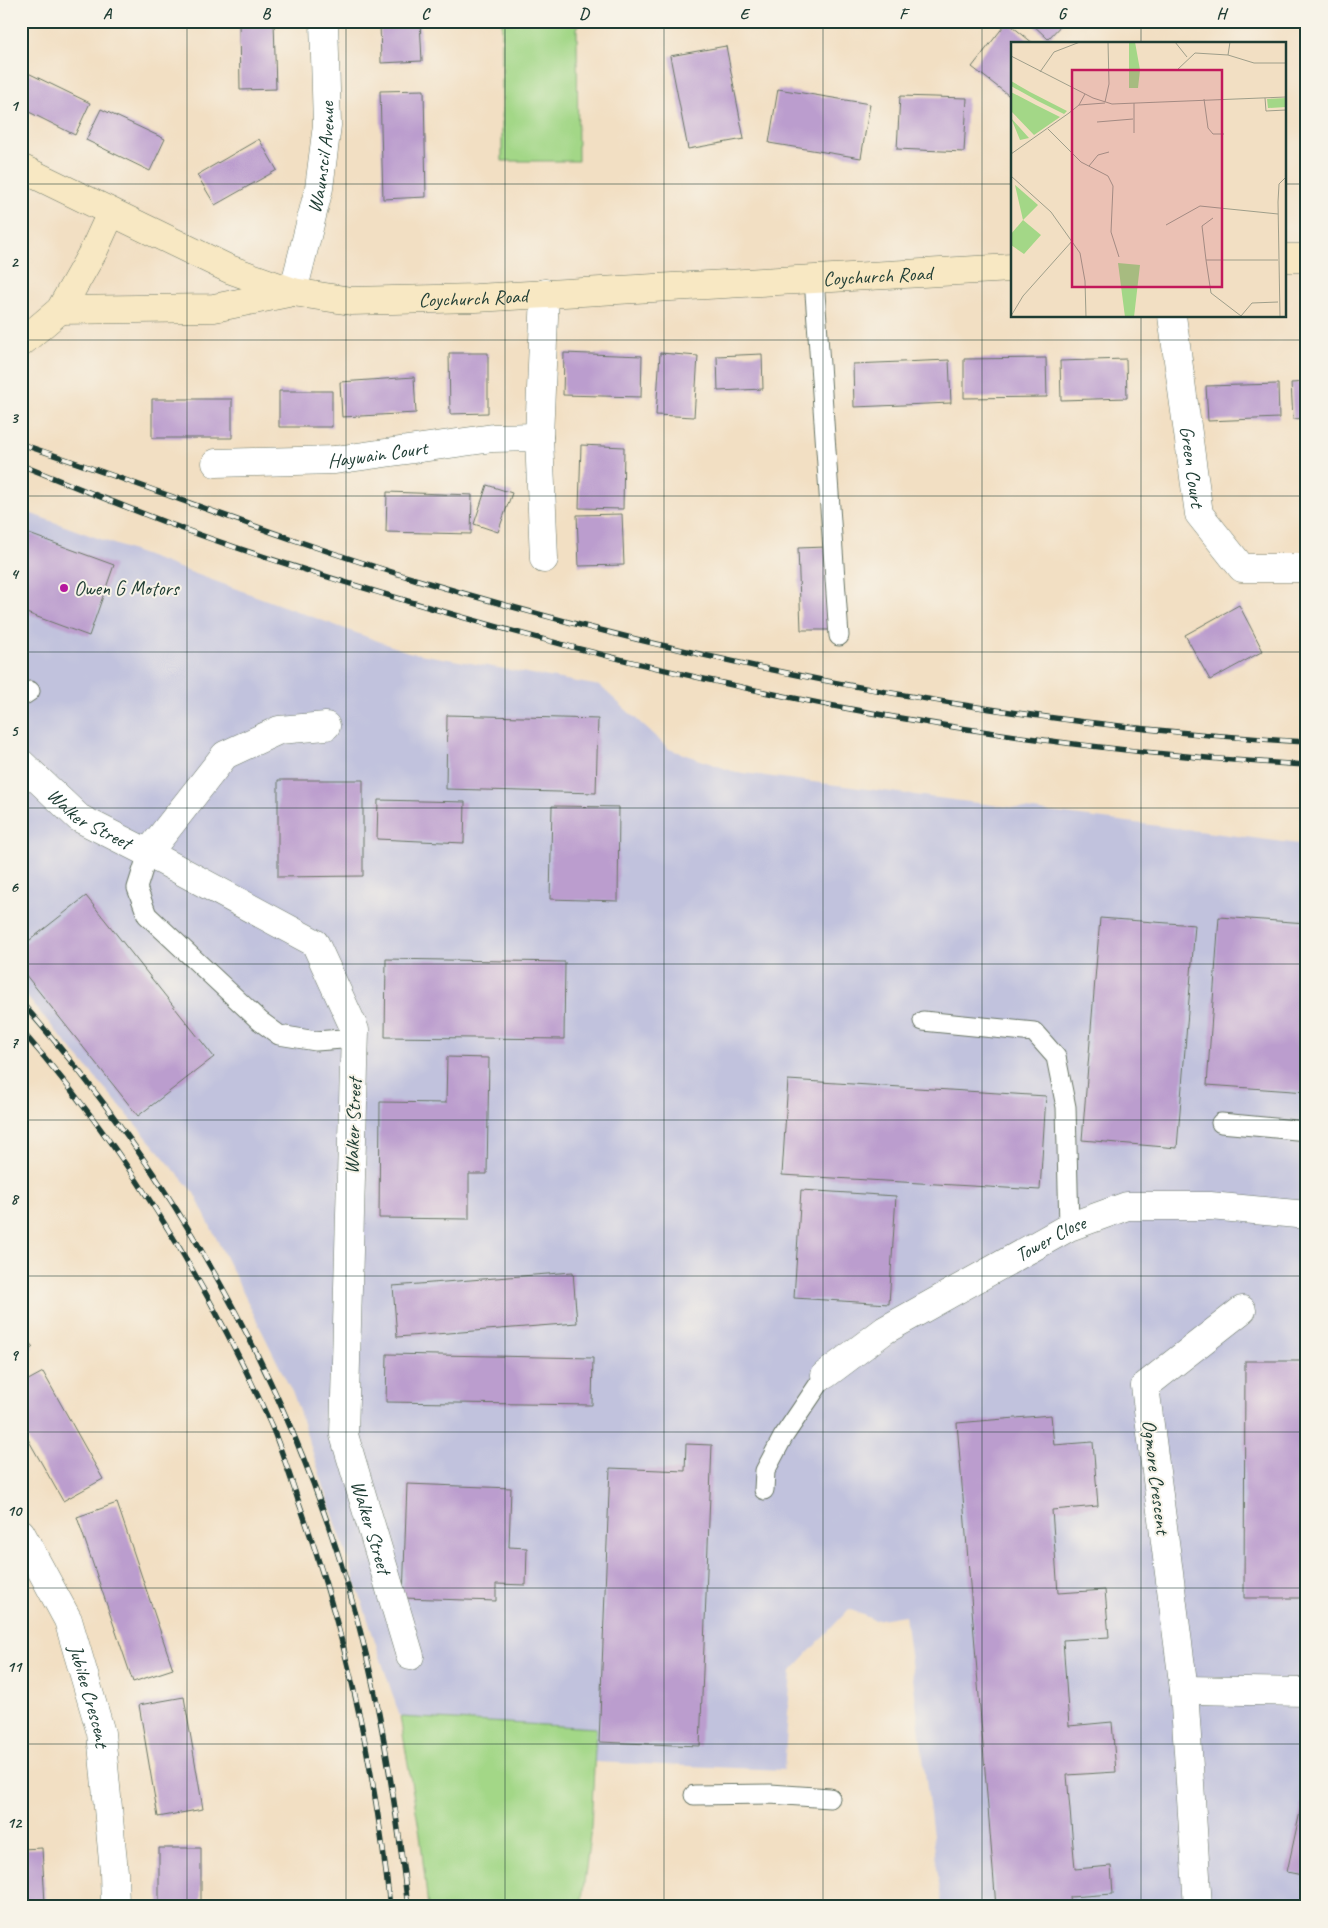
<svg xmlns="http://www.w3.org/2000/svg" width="1328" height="1928" font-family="Caveat,sans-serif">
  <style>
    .industrial { fill: #c1c2dd }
    .green { fill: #a3d787; stroke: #618a5e }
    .building { fill: #bb9dce }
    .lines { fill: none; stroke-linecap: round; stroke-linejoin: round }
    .lane-casing { stroke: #697666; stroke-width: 21 }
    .street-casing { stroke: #697666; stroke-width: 29 }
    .secondary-casing { stroke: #697666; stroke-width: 29 }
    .lane { stroke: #fff; stroke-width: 19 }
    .street { stroke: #fff; stroke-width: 28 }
    .secondary { stroke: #f8e8c3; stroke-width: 28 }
    .rail-casing { stroke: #1f3d34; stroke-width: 5.5 }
    .rail { stroke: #f7f3e8; stroke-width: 4; stroke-dasharray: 11; stroke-linecap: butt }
    .grid { fill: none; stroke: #1f3d34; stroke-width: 1; stroke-opacity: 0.55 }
    .poi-dot { fill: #b5179e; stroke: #f7f3e8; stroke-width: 2 }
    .labels { text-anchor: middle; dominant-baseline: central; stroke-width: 4; stroke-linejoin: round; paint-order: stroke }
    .street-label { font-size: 20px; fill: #1f3d34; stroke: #f7f3e8 }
    .poi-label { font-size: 20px; fill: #1f3d34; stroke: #f7f3e8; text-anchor: start }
    .inset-road { fill: none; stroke: #9e9e8a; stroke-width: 1 }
    .view { fill: #c2185b; fill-opacity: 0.15; stroke: #c2185b; stroke-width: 2.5 }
    .inset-edge { fill: none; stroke: #1f3d34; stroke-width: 2.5 }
    .neatline { fill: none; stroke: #1f3d34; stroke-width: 2 }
    .grid-label { font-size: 16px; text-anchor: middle; font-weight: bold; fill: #1f3d34 }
  </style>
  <rect width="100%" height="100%" fill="#f7f3e8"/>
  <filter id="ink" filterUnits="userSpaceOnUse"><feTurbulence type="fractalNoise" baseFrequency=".02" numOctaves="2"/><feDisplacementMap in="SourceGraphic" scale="10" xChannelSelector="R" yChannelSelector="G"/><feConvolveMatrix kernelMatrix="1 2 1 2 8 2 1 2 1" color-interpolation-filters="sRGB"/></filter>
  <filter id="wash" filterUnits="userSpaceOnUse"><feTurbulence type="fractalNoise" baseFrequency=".0096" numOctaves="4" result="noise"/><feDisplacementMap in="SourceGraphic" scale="20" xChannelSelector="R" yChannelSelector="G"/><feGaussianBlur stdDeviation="1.12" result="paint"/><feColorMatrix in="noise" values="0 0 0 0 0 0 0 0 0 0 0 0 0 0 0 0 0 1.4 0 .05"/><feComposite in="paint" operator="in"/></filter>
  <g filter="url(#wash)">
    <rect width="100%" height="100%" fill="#f2dfc3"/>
    <path class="industrial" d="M 21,510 L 408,652 L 600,686 L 669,749 L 735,772 L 1307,845 L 1307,1907 L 942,1907 L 905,1615 L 874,1620 L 849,1609 L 791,1671 L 784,1770 L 593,1762 L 596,1728 L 400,1717 L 294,1396 L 194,1193 L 21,990 Z"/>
    <path class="green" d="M 502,21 L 582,21 L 577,28 L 578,161 L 502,161 Z
      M 400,1717 L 596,1728 L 591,1827 L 581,1907 L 428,1907 L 420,1834 Z"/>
    <g id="blocks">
      <path class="building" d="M 239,21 L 274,21 L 276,89 L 240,90 Z
        M 380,21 L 420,21 L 422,61 L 381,63 Z
        M 1029,21 L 1065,21 L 1048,39 Z
        M 1007,22 L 1034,44 L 1012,44 L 1012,98 L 972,67 Z
        M 726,46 L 744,139 L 688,149 L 670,56 Z
        M 26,72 L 90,103 L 75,135 L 21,108 L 21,81 Z
        M 778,89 L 870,104 L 861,158 L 769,143 Z
        M 424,90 L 426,197 L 383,199 L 380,91 Z
        M 900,96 L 967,98 L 964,152 L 897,149 Z
        M 101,109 L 165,139 L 150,171 L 86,140 Z
        M 259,139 L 277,170 L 215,205 L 197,175 Z
        M 449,353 L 488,353 L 488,413 L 450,414 Z
        M 564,353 L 642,356 L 641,397 L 563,395 Z
        M 660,353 L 698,356 L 694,417 L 656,415 Z
        M 762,354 L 763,389 L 718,391 L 717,356 Z
        M 1046,358 L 1047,397 L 964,398 L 964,359 Z
        M 1126,359 L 1127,398 L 1061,400 L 1060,361 Z
        M 949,360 L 951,403 L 854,407 L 853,364 Z
        M 414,377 L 416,413 L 342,417 L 340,382 Z
        M 1307,382 L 1307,418 L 1293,419 L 1291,383 Z
        M 1278,384 L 1279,418 L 1208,421 L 1206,386 Z
        M 279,391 L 332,391 L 332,427 L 279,427 Z
        M 152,399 L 232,399 L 232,438 L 152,438 Z
        M 581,445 L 624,447 L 623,509 L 579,508 Z
        M 487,485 L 512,493 L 498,532 L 474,524 Z
        M 387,492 L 472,495 L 471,534 L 386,532 Z
        M 622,514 L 624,565 L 579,566 L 577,515 Z
        M 21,531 L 114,565 L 89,636 L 21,611 Z
        M 826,547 L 829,630 L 801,630 L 798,548 Z
        M 1239,605 L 1263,651 L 1210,680 L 1185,635 Z
        M 447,715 L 598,719 L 596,793 L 446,789 Z
        M 278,780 L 363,780 L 363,876 L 278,877 Z
        M 378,800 L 465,802 L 464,843 L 377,839 Z
        M 552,806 L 619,807 L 618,901 L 550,899 Z
        M 86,896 L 214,1057 L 138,1116 L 21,969 L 21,947 Z
        M 1219,917 L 1307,923 L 1307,1092 L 1207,1085 Z
        M 1100,918 L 1195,925 L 1177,1148 L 1082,1140 Z
        M 386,959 L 565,962 L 564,1039 L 385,1037 Z
        M 447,1057 L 489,1058 L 487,1174 L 469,1174 L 469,1219 L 379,1218 L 380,1102 L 446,1103 Z
        M 788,1080 L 1046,1096 L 1040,1190 L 782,1175 Z
        M 801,1190 L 896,1196 L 889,1304 L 794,1298 Z
        M 573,1272 L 577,1323 L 397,1337 L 393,1286 Z
        M 21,1333 L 33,1347 L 21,1357 Z
        M 387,1354 L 593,1358 L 592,1405 L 386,1402 Z
        M 1245,1361 L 1307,1361 L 1307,1598 L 1244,1598 Z
        M 43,1372 L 103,1479 L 63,1501 L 21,1427 L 21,1384 Z
        M 1051,1415 L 1054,1445 L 1093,1442 L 1098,1506 L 1052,1510 L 1058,1593 L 1105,1590 L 1109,1637 L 1063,1640 L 1069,1726 L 1112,1722 L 1116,1772 L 1067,1775 L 1075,1869 L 1111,1866 L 1113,1894 L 1070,1897 L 1071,1907 L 996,1907 L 957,1423 Z
        M 686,1444 L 712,1445 L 700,1746 L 599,1742 L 610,1468 L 685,1471 Z
        M 407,1484 L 511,1488 L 509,1547 L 527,1548 L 526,1585 L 496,1584 L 496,1601 L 403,1598 Z
        M 117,1503 L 173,1669 L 133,1682 L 77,1517 Z
        M 184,1697 L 203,1809 L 158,1817 L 139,1705 Z
        M 1305,1789 L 1307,1790 L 1307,1876 L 1287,1872 Z
        M 42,1848 L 45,1904 L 21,1905 L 21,1849 Z
        M 159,1848 L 201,1848 L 201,1907 L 159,1907 Z"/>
    </g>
  </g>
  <g filter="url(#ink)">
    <use href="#blocks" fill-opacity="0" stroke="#697666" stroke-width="1"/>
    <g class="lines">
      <defs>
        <path id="lane" d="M 814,279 L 839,636
          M 21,697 L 30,691
          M 148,853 L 137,888 L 147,915 L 260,1021 L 279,1035 L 316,1041 L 355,1038
          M 923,1021 L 1034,1032 L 1056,1057 L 1066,1107 L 1069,1227
          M 1221,1123 L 1307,1131
          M 764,1490 L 765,1471 L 783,1437 L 825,1375
          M 694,1795 L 770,1794 L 830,1798"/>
        <g id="street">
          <path id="s1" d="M 293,292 L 319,188 L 327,125 L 324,21"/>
          <path id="s2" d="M 1172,316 L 1199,514 L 1242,568 L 1307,568"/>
          <path id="s3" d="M 216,463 L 335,460 L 493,438 L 539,437"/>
          <path d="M 544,559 L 539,437 L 545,293"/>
          <path id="s4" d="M 21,763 L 79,818 L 148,853 L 315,943 L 355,1030 L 344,1435 L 410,1656"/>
          <path d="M 148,853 L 225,755 L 279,730 L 326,726"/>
          <path id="s5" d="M 825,1375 L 885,1330 L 1069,1227 L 1127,1206 L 1210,1206 L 1307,1215"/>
          <path id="s6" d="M 21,1533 L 68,1620 L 101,1733 L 114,1872 L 115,1907"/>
          <path d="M 1184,1690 L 1145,1386 L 1242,1310"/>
          <path d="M 1198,1907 L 1184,1690 L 1307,1692"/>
        </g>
        <g id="secondary">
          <path id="s7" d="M 21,168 L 229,269 L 293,292 L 351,301 L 476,298 L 1012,268"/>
          <path d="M 1284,258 L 1307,258"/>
          <path d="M 60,310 L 214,308 L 293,292"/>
          <path d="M 21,343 L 60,310 L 94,250 L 111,213"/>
        </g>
      </defs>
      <use href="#lane" class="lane-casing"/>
      <use href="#street" class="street-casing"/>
      <use href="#secondary" class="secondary-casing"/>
      <use href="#lane" class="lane"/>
      <use href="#street" class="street"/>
      <use href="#secondary" class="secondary"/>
      <defs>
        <path id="rail" d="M 21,444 C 154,488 284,540 418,580 C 707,666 1006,725 1307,742
          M 21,465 C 71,485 120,505 170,524 C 247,553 326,577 404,600 C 697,688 1001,748 1307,765
          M 21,1002 C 183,1184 309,1416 366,1654 C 386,1737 398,1822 408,1907
          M 21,1030 C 125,1148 208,1283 272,1427 C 282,1451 290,1476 298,1500 C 346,1633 375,1767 390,1907"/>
      </defs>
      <use href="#rail" class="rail-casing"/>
      <use href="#rail" class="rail"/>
    </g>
  </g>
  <path class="grid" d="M 187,21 L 187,1907M 346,21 L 346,1907M 505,21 L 505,1907M 664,21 L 664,1907M 823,21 L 823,1907M 982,21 L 982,1907M 1141,21 L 1141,44M 21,184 L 1012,184M 1284,184 L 1307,184M 1141,316 L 1141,1907M 21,340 L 1307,340M 21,496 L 1307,496M 21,652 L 1307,652M 21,808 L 1307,808M 21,964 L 1307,964M 21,1120 L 1307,1120M 21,1276 L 1307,1276M 21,1432 L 1307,1432M 21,1588 L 1307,1588M 21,1744 L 1307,1744"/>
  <circle class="poi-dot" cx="64" cy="588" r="5"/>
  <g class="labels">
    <g class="street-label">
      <text stroke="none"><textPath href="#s1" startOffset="138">Waunscil Avenue</textPath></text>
      <text stroke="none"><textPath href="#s7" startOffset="885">Coychurch Road</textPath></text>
      <text stroke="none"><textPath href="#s7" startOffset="480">Coychurch Road</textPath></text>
      <text stroke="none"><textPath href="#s3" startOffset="162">Haywain Court</textPath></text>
      <text stroke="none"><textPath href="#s2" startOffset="152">Green Court</textPath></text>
      <text stroke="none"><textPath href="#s4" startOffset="89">Walker Street</textPath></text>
      <text transform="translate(353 1126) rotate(-88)">Walker Street</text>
      <text stroke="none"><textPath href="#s5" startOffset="264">Tower Close</textPath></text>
      <text transform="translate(1156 1477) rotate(83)">Ogmore Crescent</text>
      <text stroke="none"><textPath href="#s4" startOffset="944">Walker Street</textPath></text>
      <text stroke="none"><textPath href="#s6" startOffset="178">Jubilee Crescent</textPath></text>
    </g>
    <g class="poi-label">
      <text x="74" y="588">Owen G Motors</text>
    </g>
  </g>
  <g transform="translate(1011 42)">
    <rect width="275" height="275" fill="#f2dfc3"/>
    <path d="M 118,0 L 124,0 L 129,28 L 127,46 L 118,46 ZM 0,39 L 19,50 L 56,69 L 53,72 L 27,59 L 0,44 ZM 0,50 L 25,63 L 49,75 L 23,93 L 0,69 ZM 275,56 L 275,65 L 257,66 L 256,57 ZM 0,76 L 18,96 L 9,98 ZM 4,143 L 27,163 L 12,178 L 30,193 L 13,212 L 0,203 L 0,192 L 12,178 ZM 107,221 L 129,223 L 123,275 L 114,275 Z" fill="#a3d787"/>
    <path class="inset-road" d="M 164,0 L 176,15M 219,0 L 217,13 L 243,21 L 275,21M 0,14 L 82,56 L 101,62 L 275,55M 166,28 L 184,11 L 217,13M 29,30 L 43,10 L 69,0M 254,56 L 255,69 L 275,68M 193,57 L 197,86 L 202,92 L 213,92M 94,60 L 98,42 L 97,0M 68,63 L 94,61M 86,80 L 122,77M 37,87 L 70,120 L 97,134 L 102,144 L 100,190 L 108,215M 123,91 L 123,61M 0,112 L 58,71 L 68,63 L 74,52M 78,124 L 87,113 L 98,110M 0,134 L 40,170 L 69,211 L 74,239 L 75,275M 155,183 L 189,164 L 267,172M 195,218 L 191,184 L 202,176M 267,260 L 241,261 L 230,274 L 200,251 L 195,218 L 267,218M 0,274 L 12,254 L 62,198M 269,275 L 267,160 L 268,142 L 275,135"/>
    <path class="view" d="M 61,28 L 211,28 L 211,245 L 61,245 Z"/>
    <rect width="275" height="275" class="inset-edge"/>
  </g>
  <rect width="1328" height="1928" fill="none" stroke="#f7f3e8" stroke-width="55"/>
  <rect x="28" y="28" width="1272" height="1872" class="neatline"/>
  <g class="grid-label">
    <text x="107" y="19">A</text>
    <text x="266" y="19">B</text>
    <text x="425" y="19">C</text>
    <text x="584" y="19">D</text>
    <text x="744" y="19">E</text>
    <text x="903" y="19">F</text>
    <text x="1062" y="19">G</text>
    <text x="1221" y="19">H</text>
    <text x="14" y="111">1</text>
    <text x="14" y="267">2</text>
    <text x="14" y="423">3</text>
    <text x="14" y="579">4</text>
    <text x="14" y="736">5</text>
    <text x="14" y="892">6</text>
    <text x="14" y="1048">7</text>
    <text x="14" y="1204">8</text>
    <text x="14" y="1360">9</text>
    <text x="14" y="1516">10</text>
    <text x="14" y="1672">11</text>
    <text x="14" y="1828">12</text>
  </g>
</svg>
